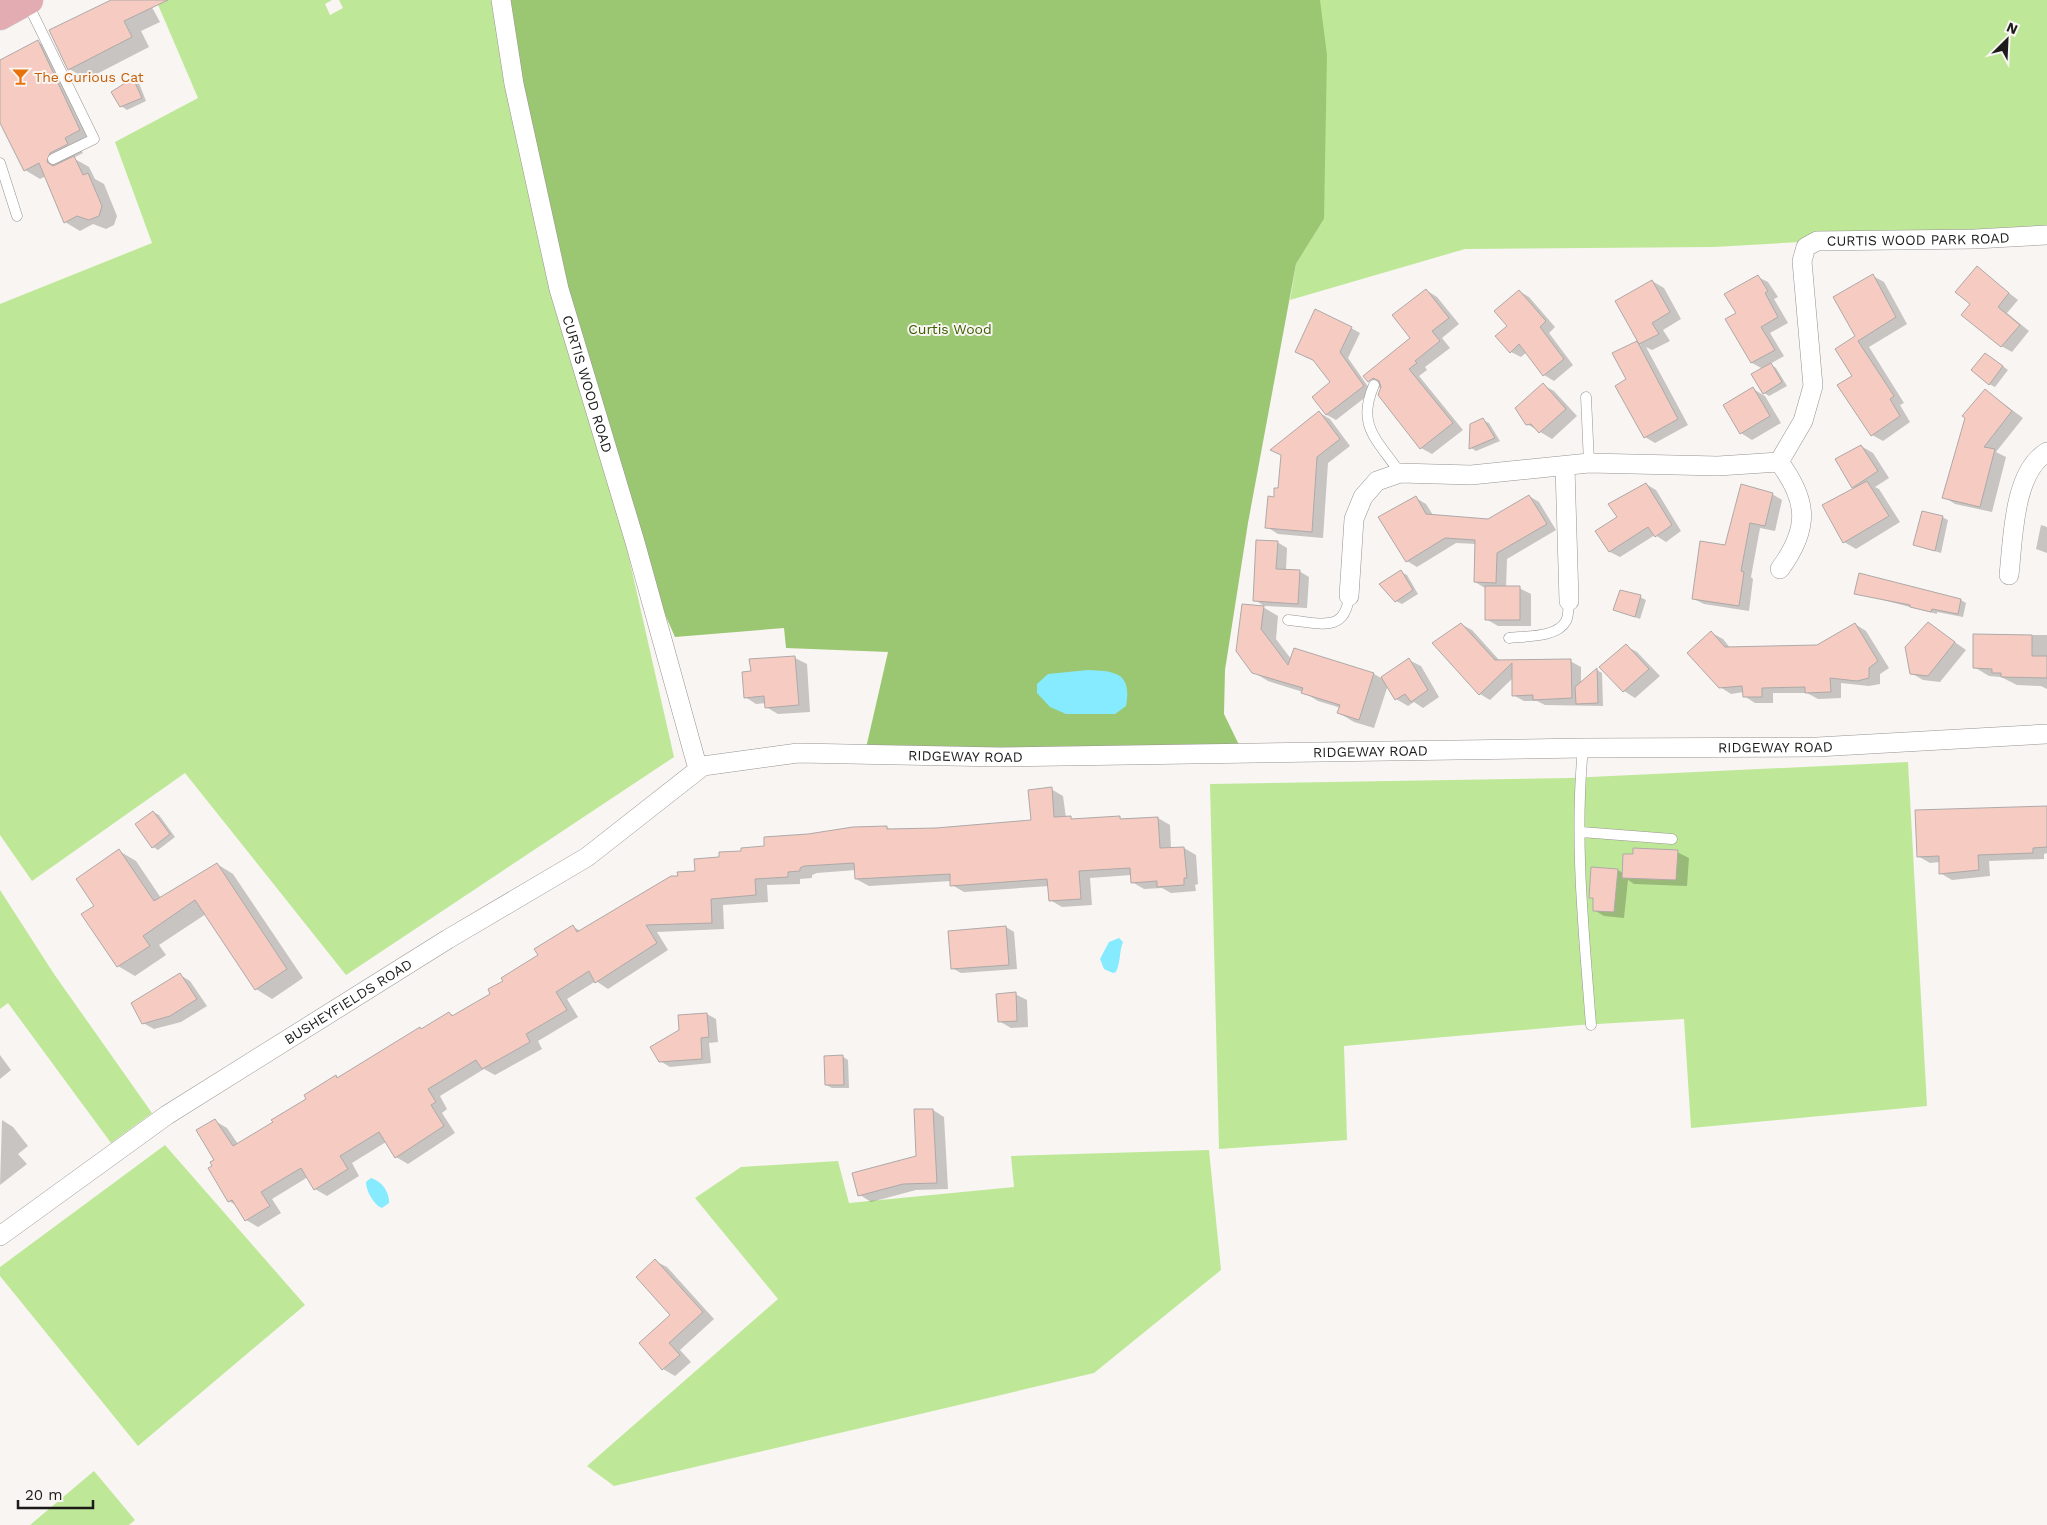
<svg xmlns="http://www.w3.org/2000/svg" width="2047" height="1525" font-family="'Work Sans',sans-serif">
  <style>
    .green { fill: #bee897; fill-rule: evenodd }
    .forest { fill: #9cc772 }
    .water { fill: #86ebfe }
    .shadow { fill: #0003 }
    .building { fill: #f6ccc2; stroke: #aea9a8 }
    .lines { fill: none; stroke-linecap: round; stroke-linejoin: round }
    .lane-casing { stroke: #979391; stroke-width: 11 }
    .street-casing { stroke: #979391; stroke-width: 20 }
    .primary-casing { stroke: #d2d1d1; stroke-width: 29 }
    .lane { stroke: #fff; stroke-width: 10 }
    .street { stroke: #fff; stroke-width: 19 }
    .primary { stroke: #e2acb2; stroke-width: 28 }
    .labels { text-anchor: middle; dominant-baseline: central; stroke-width: 4; stroke-linejoin: round; paint-order: stroke }
    .food-label { font-size: 14px; fill: #c56008; stroke: #f9f5f3; text-anchor: start }
    .street-label { font-size: 14px; fill: #1c1b1a; stroke: #f9f5f3 }
    .park-label { font-size: 14px; fill: #3b6000; stroke: #f9f5f3 }
  </style>
  <rect width="100%" height="100%" fill="#f9f5f3"/>
  <path class="green" d="M 156,0 L 332,0 L 325,4 L 330,15 L 343,8 L 339,0 L 503,0 L 674,757 L 346,975 L 185,773 L 32,881 L 0,835 L 0,304 L 152,243 L 115,142 L 198,98 Z
    M 1312,0 L 2047,0 L 2047,235 L 1817,241 L 1714,247 L 1465,249 L 1290,300 L 1296,264 L 1324,219 Z
    M 1908,762 L 1927,1106 L 1691,1128 L 1684,1019 L 1580,1025 L 1344,1046 L 1347,1140 L 1219,1149 L 1210,784 L 1569,778 ZM 1633,849 L 1677,850 L 1676,879 L 1622,878 L 1623,854 L 1633,854 ZM 1591,867 L 1618,869 L 1615,899 L 1589,898 Z
    M 0,890 L 54,974 L 152,1113 L 111,1143 L 8,1003 L 0,1009 Z
    M 165,1145 L 305,1305 L 138,1446 L 0,1276 L 0,1267 Z
    M 1209,1150 L 1221,1270 L 1094,1373 L 614,1486 L 587,1466 L 778,1299 L 695,1198 L 741,1167 L 838,1161 L 849,1203 L 1014,1187 L 1011,1156 Z
    M 94,1471 L 135,1520 L 129,1525 L 30,1525 Z"/>
  <path class="forest" d="M 501,0 L 1320,0 L 1327,55 L 1324,219 L 1296,264 L 1248,523 L 1225,670 L 1224,714 L 1243,753 L 866,748 L 888,652 L 786,648 L 784,628 L 675,637 L 640,558 L 559,289 Z"/>
  <path class="water" d="M 1088,670 C 1116,671 1132,673 1126,706 L 1115,714 L 1066,714 L 1050,707 L 1037,693 L 1037,684 L 1048,674 Z
    M 1119,938 L 1123,942 C 1119,951 1121,962 1116,972 L 1113,973 L 1104,969 L 1100,959 L 1109,942 Z
    M 371,1178 C 382,1181 390,1193 389,1203 L 382,1208 C 374,1205 366,1191 366,1182 Z"/>
  <path class="shadow" d="M 114,0 L 148,0 L 160,22 L 141,31 L 149,47 L 87,79 L 69,69 Z
    M 38,42 L 54,51 L 95,139 L 79,147 L 83,153 L 73,158 L 89,167 L 95,179 L 104,184 L 117,216 L 114,225 L 106,229 L 93,224 L 80,231 L 65,222 L 46,176 L 40,179 L 25,170 L 0,121 L 0,61 Z
    M 133,80 L 139,83 L 146,101 L 127,110 L 121,106 Z
    M 1977,268 L 2018,300 L 2007,313 L 2029,331 L 2012,352 L 2001,346 L 1972,304 Z
    M 1873,276 L 1884,282 L 1907,324 L 1869,347 L 1904,403 L 1900,405 L 1910,422 L 1883,441 L 1872,435 L 1854,376 L 1857,336 Z
    M 1758,277 L 1768,282 L 1778,297 L 1774,299 L 1788,323 L 1770,333 L 1784,356 L 1770,364 L 1776,368 L 1787,386 L 1769,396 L 1764,393 L 1763,369 L 1752,363 L 1738,313 Z
    M 1652,281 L 1664,288 L 1681,319 L 1663,330 L 1670,341 L 1652,350 L 1646,347 L 1688,425 L 1655,443 L 1645,437 L 1628,380 L 1637,342 L 1641,345 L 1616,302 Z
    M 1426,290 L 1437,297 L 1459,324 L 1442,338 L 1450,348 L 1425,367 L 1427,370 L 1419,376 L 1463,430 L 1432,454 L 1421,448 L 1382,385 L 1380,388 L 1369,381 L 1411,338 Z
    M 1519,291 L 1529,297 L 1555,327 L 1549,333 L 1573,365 L 1554,381 L 1544,375 L 1527,352 L 1521,357 L 1511,352 L 1508,326 Z
    M 1351,328 L 1360,333 L 1348,358 L 1372,392 L 1336,420 L 1327,415 L 1350,446 L 1328,463 L 1323,538 L 1278,534 L 1267,527 L 1275,498 L 1320,413 L 1330,419 L 1314,397 L 1332,383 L 1315,361 L 1305,357 Z
    M 1991,357 L 2008,370 L 1995,387 L 1989,384 Z
    M 1543,385 L 1554,391 L 1577,416 L 1552,439 L 1527,424 Z
    M 1753,389 L 1765,396 L 1781,423 L 1752,440 L 1741,433 Z
    M 1985,390 L 2023,418 L 1996,452 L 2006,457 L 1992,512 L 1955,504 L 1944,497 Z
    M 1483,420 L 1489,423 L 1500,441 L 1476,451 L 1471,448 Z
    M 1861,446 L 1873,453 L 1889,478 L 1875,487 L 1879,489 L 1900,522 L 1856,549 L 1844,542 L 1856,488 L 1853,487 Z
    M 1646,484 L 1656,490 L 1681,531 L 1666,542 L 1655,535 L 1620,557 L 1610,552 L 1618,518 Z
    M 1772,494 L 1782,500 L 1775,531 L 1760,528 L 1751,577 L 1753,579 L 1749,611 L 1704,604 L 1694,599 L 1726,546 Z
    M 1529,496 L 1539,502 L 1556,530 L 1507,559 L 1506,587 L 1519,588 L 1531,594 L 1531,626 L 1498,626 L 1486,619 L 1485,588 L 1475,582 L 1476,544 L 1456,543 L 1417,567 L 1407,561 L 1416,498 L 1426,504 L 1433,515 L 1488,520 Z
    M 1942,517 L 1948,520 L 1941,553 L 1915,545 Z
    M 2041,525 L 2047,527 L 2047,553 L 2036,549 Z
    M 1277,542 L 1287,548 L 1286,570 L 1299,571 L 1309,577 L 1307,608 L 1264,606 L 1255,600 Z
    M 1401,572 L 1407,575 L 1418,594 L 1402,604 L 1396,601 Z
    M 1856,593 L 1961,600 L 1966,603 L 1963,617 L 1937,612 L 1937,614 Z
    M 1640,597 L 1646,600 L 1640,619 L 1615,610 Z
    M 1263,607 L 1278,616 L 1276,639 L 1291,659 L 1374,674 L 1381,678 L 1409,660 L 1421,666 L 1439,697 L 1423,708 L 1414,702 L 1408,706 L 1396,699 L 1388,685 L 1374,728 L 1354,722 L 1339,713 L 1341,708 L 1318,701 L 1303,692 L 1268,681 L 1253,672 Z
    M 1928,623 L 1966,650 L 1940,682 L 1923,680 L 1911,673 Z
    M 1461,624 L 1472,630 L 1500,661 L 1570,661 L 1581,667 L 1581,683 L 1597,670 L 1602,673 L 1603,706 L 1545,705 L 1537,701 L 1524,701 L 1513,695 L 1513,678 L 1490,700 L 1480,694 L 1434,643 Z
    M 1855,624 L 1866,631 L 1889,668 L 1880,674 L 1880,684 L 1869,686 L 1841,683 L 1841,698 L 1818,699 L 1807,693 L 1773,693 L 1773,703 L 1755,703 L 1744,696 L 1744,692 L 1731,694 L 1720,687 L 1712,633 L 1723,639 L 1731,649 L 1818,647 Z
    M 1975,635 L 2047,635 L 2047,689 L 2041,686 L 2017,685 L 2001,677 L 1989,676 L 1974,667 Z
    M 1626,646 L 1637,652 L 1660,676 L 1635,698 L 1624,691 Z
    M 795,658 L 807,664 L 810,712 L 778,714 L 766,707 L 766,703 L 756,704 L 745,697 L 752,672 Z
    M 1051,789 L 1063,796 L 1066,818 L 1076,820 L 1158,818 L 1170,825 L 1171,849 L 1184,848 L 1196,855 L 1198,884 L 1195,885 L 1196,891 L 1171,893 L 1162,888 L 1144,889 L 1132,882 L 1131,875 L 1090,878 L 1092,905 L 1062,907 L 1050,900 L 1049,886 L 964,892 L 952,885 L 951,881 L 869,886 L 856,879 L 856,870 L 817,873 L 812,875 L 812,878 L 800,879 L 800,884 L 767,885 L 768,902 L 723,905 L 724,929 L 657,932 L 668,950 L 608,989 L 596,981 L 567,999 L 578,1017 L 538,1041 L 542,1049 L 495,1075 L 484,1069 L 440,1096 L 447,1109 L 442,1113 L 455,1133 L 408,1164 L 396,1157 L 386,1142 L 352,1163 L 359,1176 L 327,1196 L 315,1189 L 308,1177 L 272,1199 L 281,1213 L 258,1227 L 246,1220 L 237,1206 L 229,1201 L 215,1160 L 215,1121 L 227,1128 L 238,1144 L 275,1123 L 336,1077 L 339,1079 L 420,1028 L 422,1030 L 449,1013 L 454,1016 L 492,994 L 505,981 L 573,927 L 581,931 L 720,859 L 742,852 L 886,827 L 892,830 L 936,829 L 1032,822 Z
    M 2047,807 L 2047,853 L 2044,854 L 2044,859 L 1989,861 L 1990,876 L 1952,880 L 1940,873 L 1940,862 L 1930,863 L 1918,856 Z
    M 153,812 L 159,815 L 175,837 L 158,850 L 153,847 Z
    M 119,851 L 136,861 L 161,898 L 217,864 L 233,874 L 303,978 L 272,999 L 256,989 L 206,914 L 159,945 L 166,955 L 135,976 L 118,966 L 96,907 Z
    M 1677,852 L 1689,858 L 1687,886 L 1634,884 L 1628,880 L 1624,918 L 1604,916 L 1594,910 L 1595,899 L 1590,897 L 1592,868 L 1618,870 L 1623,873 Z
    M 1006,927 L 1014,932 L 1017,969 L 961,973 L 952,968 L 949,932 Z
    M 180,975 L 190,981 L 207,1006 L 181,1022 L 154,1029 L 143,1023 Z
    M 1015,994 L 1027,1000 L 1028,1027 L 1011,1028 L 999,1021 Z
    M 707,1014 L 716,1019 L 718,1042 L 709,1043 L 711,1063 L 670,1067 L 660,1061 Z
    M 0,1055 L 11,1070 L 0,1079 Z
    M 842,1056 L 848,1060 L 849,1088 L 832,1088 L 826,1085 Z
    M 933,1110 L 944,1117 L 948,1189 L 916,1190 L 871,1202 L 860,1195 L 917,1157 Z
    M 2,1120 L 13,1127 L 28,1146 L 18,1154 L 27,1164 L 0,1185 Z
    M 655,1261 L 667,1267 L 714,1319 L 680,1350 L 691,1362 L 675,1376 L 663,1369 L 641,1343 L 672,1315 Z"/>
  <path class="building" d="M 111,0 L 168,0 L 124,21 L 132,37 L 68,70 L 49,30 Z
    M 38,40 L 80,130 L 65,138 L 68,144 L 50,153 L 47,162 L 53,166 L 74,156 L 83,175 L 88,173 L 102,206 L 99,216 L 89,220 L 77,216 L 64,223 L 39,163 L 24,171 L 0,123 L 0,60 Z
    M 133,78 L 142,98 L 120,107 L 111,92 Z
    M 1977,266 L 2009,293 L 1998,307 L 2020,325 L 2001,347 L 1961,315 L 1970,304 L 1955,292 Z
    M 1873,274 L 1896,317 L 1858,341 L 1894,396 L 1890,399 L 1900,416 L 1871,436 L 1837,385 L 1852,376 L 1835,349 L 1855,336 L 1833,297 Z
    M 1758,275 L 1768,291 L 1765,293 L 1778,317 L 1761,327 L 1775,350 L 1751,363 L 1725,319 L 1736,313 L 1724,294 Z
    M 1652,280 L 1670,312 L 1652,323 L 1659,334 L 1639,344 L 1615,301 Z
    M 1426,289 L 1449,318 L 1432,331 L 1440,341 L 1415,361 L 1417,363 L 1409,369 L 1453,423 L 1420,449 L 1378,395 L 1381,387 L 1379,381 L 1373,378 L 1368,382 L 1363,376 L 1410,338 L 1392,315 Z
    M 1519,290 L 1546,321 L 1540,327 L 1564,359 L 1543,376 L 1519,344 L 1510,353 L 1495,336 L 1507,326 L 1494,311 Z
    M 1315,309 L 1352,327 L 1340,352 L 1364,386 L 1326,415 L 1312,397 L 1330,382 L 1313,360 L 1295,352 Z
    M 1637,341 L 1678,419 L 1644,438 L 1615,386 L 1626,379 L 1612,353 Z
    M 1985,353 L 2003,366 L 1989,385 L 1971,370 Z
    M 1771,363 L 1782,382 L 1763,394 L 1751,374 Z
    M 1543,383 L 1566,409 L 1539,433 L 1531,424 L 1526,425 L 1515,408 Z
    M 1753,387 L 1770,416 L 1740,434 L 1723,405 Z
    M 1985,389 L 2012,411 L 1984,447 L 1995,449 L 1980,507 L 1942,498 L 1965,418 L 1962,416 Z
    M 1319,411 L 1340,439 L 1317,457 L 1312,532 L 1265,528 L 1268,496 L 1274,497 L 1274,488 L 1278,488 L 1281,455 L 1270,450 Z
    M 1483,418 L 1495,438 L 1469,449 L 1470,424 Z
    M 1861,445 L 1878,471 L 1852,488 L 1835,459 Z
    M 1867,481 L 1889,516 L 1843,543 L 1822,505 Z
    M 1646,483 L 1672,525 L 1655,537 L 1648,527 L 1609,552 L 1595,531 L 1617,517 L 1608,504 Z
    M 1741,484 L 1773,493 L 1765,526 L 1750,523 L 1741,571 L 1744,572 L 1739,606 L 1692,599 L 1700,541 L 1725,545 Z
    M 1529,495 L 1547,524 L 1497,553 L 1496,583 L 1474,582 L 1475,540 L 1445,538 L 1406,562 L 1378,517 L 1416,496 L 1426,514 L 1488,519 Z
    M 1922,511 L 1943,516 L 1935,551 L 1913,545 Z
    M 1256,540 L 1278,541 L 1276,569 L 1300,570 L 1298,604 L 1253,601 Z
    M 1401,570 L 1413,590 L 1395,602 L 1379,584 Z
    M 1859,573 L 1961,599 L 1958,614 L 1932,609 L 1931,612 L 1910,607 L 1910,605 L 1854,594 Z
    M 1485,586 L 1520,586 L 1520,620 L 1485,620 Z
    M 1620,590 L 1641,595 L 1635,617 L 1613,610 Z
    M 1242,604 L 1264,606 L 1261,629 L 1288,665 L 1294,648 L 1374,673 L 1359,720 L 1337,713 L 1340,705 L 1301,693 L 1303,688 L 1252,673 L 1236,651 Z
    M 1928,622 L 1955,642 L 1928,676 L 1910,674 L 1905,647 Z
    M 1461,623 L 1495,660 L 1571,659 L 1572,698 L 1533,700 L 1533,695 L 1512,696 L 1512,663 L 1479,695 L 1432,643 Z
    M 1855,623 L 1878,661 L 1869,668 L 1869,678 L 1857,681 L 1830,678 L 1831,692 L 1805,693 L 1805,687 L 1762,688 L 1762,697 L 1743,697 L 1742,686 L 1719,688 L 1687,653 L 1711,631 L 1725,647 L 1817,645 Z
    M 1973,634 L 2032,635 L 2032,656 L 2047,656 L 2047,678 L 2001,677 L 2001,673 L 1992,673 L 1992,669 L 1973,668 Z
    M 1626,644 L 1649,669 L 1623,692 L 1599,667 Z
    M 795,656 L 799,705 L 765,708 L 764,696 L 744,698 L 742,672 L 751,671 L 749,659 Z
    M 1409,658 L 1428,690 L 1411,702 L 1405,694 L 1395,700 L 1381,677 Z
    M 1597,668 L 1598,703 L 1576,704 L 1575,687 Z
    M 1052,787 L 1054,817 L 1071,816 L 1071,819 L 1120,816 L 1120,819 L 1158,817 L 1160,848 L 1184,847 L 1187,878 L 1184,878 L 1184,885 L 1157,887 L 1157,881 L 1131,883 L 1130,868 L 1079,871 L 1081,899 L 1049,901 L 1047,879 L 950,886 L 950,874 L 855,879 L 854,863 L 804,866 L 800,868 L 800,871 L 788,872 L 788,877 L 755,879 L 756,895 L 711,899 L 712,923 L 646,925 L 657,943 L 595,983 L 589,971 L 556,992 L 567,1010 L 526,1034 L 530,1042 L 482,1069 L 476,1060 L 428,1089 L 436,1102 L 431,1105 L 444,1126 L 395,1158 L 379,1132 L 340,1156 L 348,1169 L 314,1190 L 301,1168 L 261,1192 L 270,1206 L 245,1221 L 232,1200 L 228,1202 L 208,1168 L 212,1166 L 210,1162 L 214,1160 L 196,1130 L 215,1119 L 233,1146 L 273,1122 L 271,1120 L 306,1099 L 304,1095 L 336,1075 L 337,1078 L 420,1027 L 421,1029 L 449,1012 L 452,1016 L 490,994 L 488,989 L 503,981 L 501,978 L 538,955 L 534,949 L 573,925 L 577,932 L 671,876 L 678,876 L 677,872 L 695,871 L 694,859 L 719,857 L 719,852 L 741,851 L 741,848 L 764,846 L 764,837 L 808,834 L 853,827 L 887,826 L 887,829 L 936,828 L 1031,820 L 1028,790 Z
    M 2047,806 L 2047,847 L 2033,848 L 2033,853 L 1978,855 L 1979,870 L 1939,874 L 1939,856 L 1917,857 L 1915,810 Z
    M 153,811 L 170,834 L 152,848 L 135,824 Z
    M 1633,848 L 1678,850 L 1676,880 L 1622,878 L 1623,854 L 1633,854 Z
    M 119,849 L 154,901 L 217,863 L 287,969 L 255,990 L 195,900 L 143,936 L 150,946 L 117,967 L 81,914 L 94,906 L 76,879 Z
    M 1591,867 L 1618,869 L 1614,912 L 1593,911 L 1593,898 L 1589,898 Z
    M 1006,926 L 1009,965 L 951,969 L 948,931 Z
    M 180,973 L 197,999 L 170,1016 L 142,1024 L 131,1003 Z
    M 1016,992 L 1017,1021 L 998,1022 L 996,994 Z
    M 707,1013 L 709,1037 L 701,1038 L 702,1059 L 659,1062 L 650,1047 L 679,1030 L 678,1015 Z
    M 843,1055 L 844,1085 L 825,1085 L 824,1056 Z
    M 914,1109 L 933,1109 L 937,1183 L 903,1184 L 858,1196 L 852,1173 L 916,1156 Z
    M 655,1259 L 703,1312 L 669,1343 L 680,1355 L 662,1370 L 639,1343 L 670,1315 L 636,1277 Z"/>
  <g class="lines">
    <defs>
      <path id="lane" d="M 27,2 L 94,139 L 53,159
        M 0,163 L 17,216
        M 1374,385 C 1356,426 1377,439 1400,473
        M 1586,397 L 1589,463
        M 1288,620 C 1317,622 1345,635 1349,596
        M 1509,638 C 1525,636 1557,638 1566,621 C 1569,615 1568,608 1569,601
        M 1583,748 C 1574,840 1584,934 1591,1025
        M 1581,832 L 1672,839"/>
      <g id="street">
        <path id="s1" d="M 501,0 L 514,84 L 559,289 L 635,542 L 696,762"/>
        <path d="M 1779,462 C 1809,502 1809,529 1780,569"/>
        <path d="M 1565,467 L 1569,601"/>
        <path d="M 2009,575 C 2013,540 2013,472 2047,452"/>
        <path id="s2" d="M 1349,596 L 1354,519 L 1363,497 L 1377,481 L 1400,473 L 1471,475 L 1589,463 L 1718,466 L 1779,462 L 1803,421 L 1813,386 L 1802,261 L 1806,247 L 1817,241 L 1975,239 L 2047,235"/>
        <path id="s3" d="M 0,1236 L 167,1115 L 448,939 L 587,857 L 703,766 L 798,753 L 1000,757 L 1583,748 L 1817,747 L 2047,734"/>
      </g>
      <path id="primary" d="M 0,16 L 29,0"/>
    </defs>
    <use href="#lane" class="lane-casing"/>
    <use href="#street" class="street-casing"/>
    <use href="#primary" class="primary-casing"/>
    <use href="#lane" class="lane"/>
    <use href="#street" class="street"/>
    <use href="#primary" class="primary"/>
  </g>
  <defs>
    <symbol id="bar-bare" viewBox="-9 -9 18 18"><path d="M-6-5H6L.8 .8V4.5H3.5V6h-7V4.5H-.8V.8Z" fill="#e8710a" stroke="#f9f5f3" stroke-width="2.5" paint-order="stroke"/></symbol>
  </defs>
  <g fill-rule="evenodd">
    <use href="#bar-bare" x="8" y="64" width="25" height="25"/>
  </g>
  <g class="labels">
    <g class="food-label">
      <text x="34" y="77">The Curious Cat</text>
    </g>
    <g class="street-label">
      <text stroke="none"><textPath href="#s2" startOffset="864">CURTIS WOOD PARK ROAD</textPath></text>
      <text stroke="none"><textPath href="#s1" startOffset="394">CURTIS WOOD ROAD</textPath></text>
      <text stroke="none"><textPath href="#s3" startOffset="1920">RIDGEWAY ROAD</textPath></text>
      <text stroke="none"><textPath href="#s3" startOffset="1515">RIDGEWAY ROAD</textPath></text>
      <text stroke="none"><textPath href="#s3" startOffset="1110">RIDGEWAY ROAD</textPath></text>
      <text stroke="none"><textPath href="#s3" startOffset="420">BUSHEYFIELDS ROAD</textPath></text>
    </g>
    <g class="park-label">
      <text x="950" y="329">Curtis Wood</text>
    </g>
  </g>
  <g transform="translate(2007 40) rotate(24)" stroke="#f9f5f3" stroke-width="4" paint-order="stroke">
  <path d="M0-4L9 19L0 12L-9 19Z" fill="#1c1b1a"/>
  <text y="-8" font-size="14" font-weight="bold" text-anchor="middle" fill="#1c1b1a">N</text>
  </g>
  <path d="M18 1500v8h75v-8" fill="none" stroke="#1c1b1a" stroke-width="2.5"/>
  <text x="25" y="1500" font-size="15" fill="#1c1b1a" stroke="#f9f5f3" stroke-width="4" paint-order="stroke">20 m</text>
</svg>
